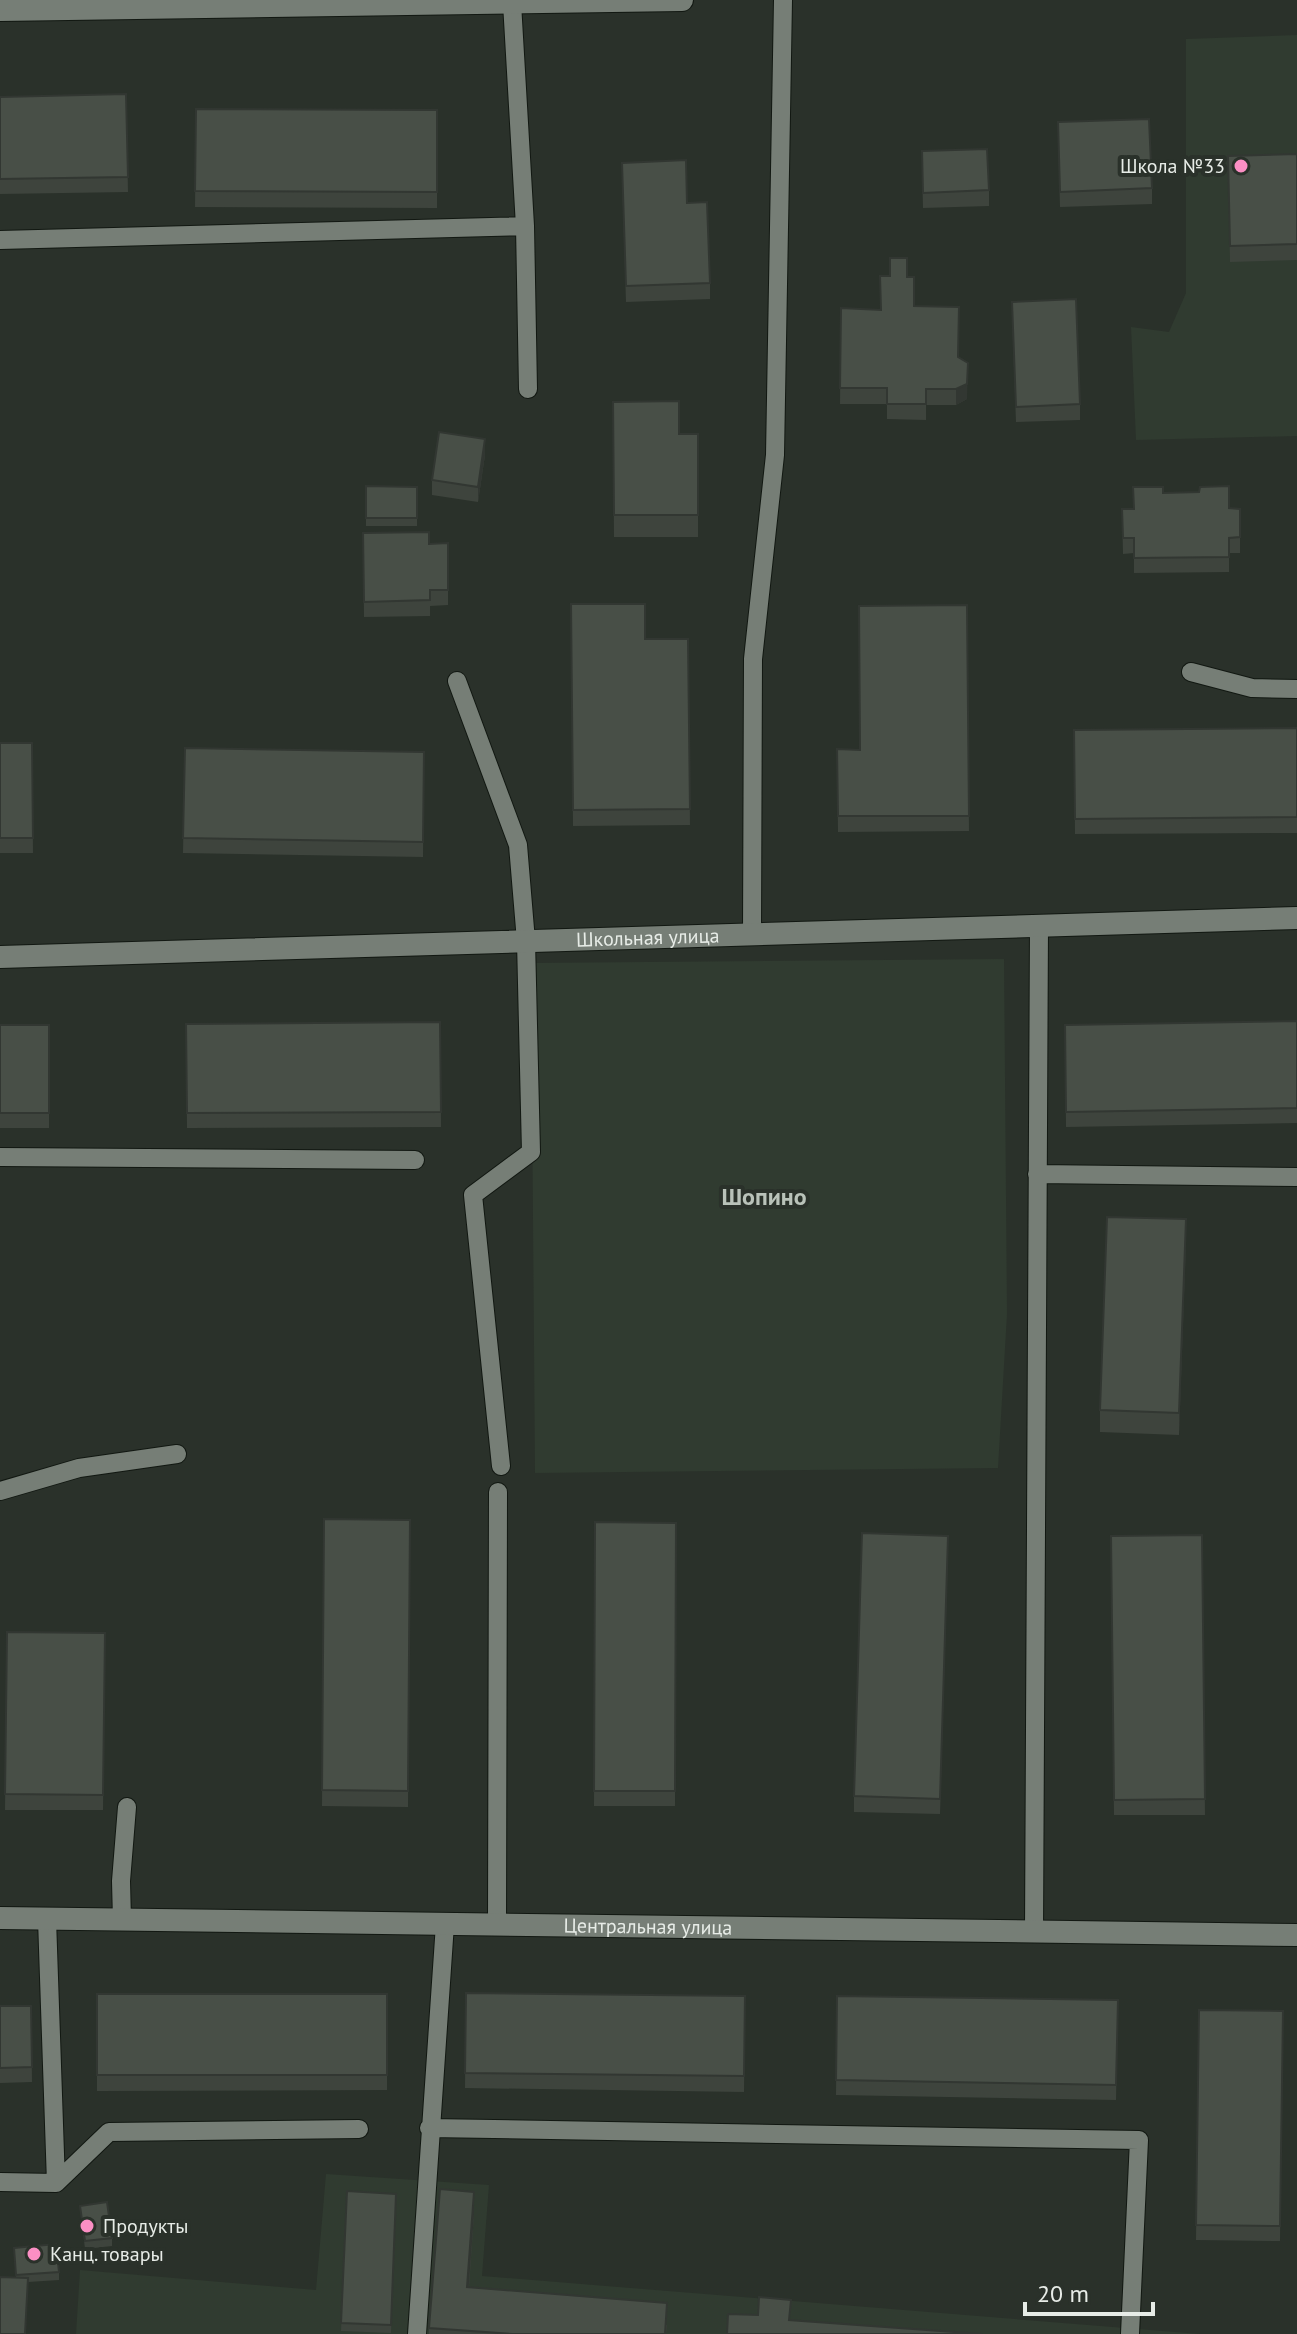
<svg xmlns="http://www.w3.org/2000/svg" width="1297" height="2334" font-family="'PT Sans',sans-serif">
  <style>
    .built { fill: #303b30 }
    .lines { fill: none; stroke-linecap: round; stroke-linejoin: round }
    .service-casing { stroke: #121812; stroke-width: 20 }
    .minor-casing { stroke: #121812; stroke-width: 24 }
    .service { stroke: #767e76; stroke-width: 18 }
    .minor { stroke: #767e76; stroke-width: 22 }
    .wall { fill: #3e443d }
    .shaded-wall { fill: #323732 }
    .building { fill: #484f47; stroke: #323732; stroke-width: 2 }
    .poi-dot { fill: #fb8fc4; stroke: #2a312a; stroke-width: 3 }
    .labels { text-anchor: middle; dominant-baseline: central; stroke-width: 8; stroke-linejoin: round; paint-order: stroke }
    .poi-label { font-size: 20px; fill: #e7ece7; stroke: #2a312a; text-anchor: start }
    .street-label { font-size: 20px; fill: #e7ece7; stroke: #2a312a }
    .quarter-label { font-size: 24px; font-weight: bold; fill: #b9c2b9; stroke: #2a312a }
  </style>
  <rect width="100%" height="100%" fill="#2a312a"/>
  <path class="built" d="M 1297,35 L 1297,436 L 1136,440 L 1131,327 L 1169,332 L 1186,293 L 1186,39 Z
    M 1004,959 L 1007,1314 L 998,1468 L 535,1473 L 531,963 Z
    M 326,2174 L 489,2185 L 482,2276 L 1200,2334 L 76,2334 L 80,2270 L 316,2290 Z"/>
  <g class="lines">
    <defs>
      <path id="service" d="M 525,226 L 528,389
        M 0,240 L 525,226 L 512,3
        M 1191,672 L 1252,688 L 1297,689
        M 457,681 L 518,845 L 526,941 L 531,1152 L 473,1195 L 501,1466
        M 752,934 L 753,659 L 775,455 L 783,0
        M 0,1157 L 415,1160
        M 1037,1174 L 1297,1177
        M 0,1491 L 79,1468 L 177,1454
        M 47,1919 L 56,2183
        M 122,1920 L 121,1881 L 127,1807
        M 497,1924 L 498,1492
        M 1034,1932 L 1039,925
        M 429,2128 L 1139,2140 L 1130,2334
        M 0,2182 L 56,2183 L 109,2132 L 359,2129
        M 417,2334 L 445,1924"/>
      <g id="minor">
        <path d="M 0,10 L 682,0"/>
        <path id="s1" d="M 0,957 L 1297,918"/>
        <path id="s2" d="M 0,1918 L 1297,1935"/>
      </g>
    </defs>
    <use href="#service" class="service-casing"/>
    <use href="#minor" class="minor-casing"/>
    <use href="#service" class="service"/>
    <use href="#minor" class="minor"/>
  </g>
  <path class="wall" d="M 126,94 L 128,192 L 0,194 L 0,97 Z
    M 196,109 L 437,110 L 437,208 L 195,207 Z
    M 1058,137 L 1152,188 L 1152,204 L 1060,207 Z
    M 1297,154 L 1297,260 L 1230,262 L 1228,156 Z
    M 922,167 L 989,190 L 989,206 L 923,208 Z
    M 622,178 L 687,203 L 710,283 L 710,299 L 626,302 Z
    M 907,277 L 914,306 L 958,357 L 967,399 L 956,405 L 926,405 L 926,420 L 887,419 L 887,404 L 840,404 L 841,308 L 881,310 Z
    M 1012,317 L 1080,404 L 1080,420 L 1016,422 Z
    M 613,402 L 679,434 L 698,434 L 698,537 L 614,537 Z
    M 485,455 L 478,502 L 432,495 L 432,480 Z
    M 366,486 L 417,487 L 417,526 L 366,526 Z
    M 1163,493 L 1229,508 L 1240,509 L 1240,553 L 1229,553 L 1229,572 L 1134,573 L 1134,553 L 1123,554 L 1122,509 L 1134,509 Z
    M 363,533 L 429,544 L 448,543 L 448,605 L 430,606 L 430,616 L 364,617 Z
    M 571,604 L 645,639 L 688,639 L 690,825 L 573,826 Z
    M 967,605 L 969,831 L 838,832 L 837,749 L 860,750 Z
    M 1297,728 L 1297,833 L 1075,834 L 1074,730 Z
    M 0,743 L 32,743 L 33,853 L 0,853 Z
    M 185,748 L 424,752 L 423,857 L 183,853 Z
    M 1297,1021 L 1297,1123 L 1066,1127 L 1065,1025 Z
    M 440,1022 L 441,1127 L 187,1128 L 186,1024 Z
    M 0,1025 L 49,1025 L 49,1128 L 0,1128 Z
    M 1186,1241 L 1179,1435 L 1100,1432 L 1100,1410 Z
    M 324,1519 L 410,1520 L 408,1807 L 322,1806 Z
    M 595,1522 L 676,1523 L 675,1806 L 594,1806 Z
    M 1202,1535 L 1205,1815 L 1114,1815 L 1111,1536 Z
    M 948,1551 L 940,1814 L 854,1812 L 854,1796 Z
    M 7,1632 L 105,1633 L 103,1810 L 5,1810 Z
    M 466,1993 L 745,1996 L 744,2092 L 465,2088 Z
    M 97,1994 L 387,1994 L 387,2090 L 97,2091 Z
    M 837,1996 L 1118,2000 L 1116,2100 L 836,2095 Z
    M 0,2006 L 31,2006 L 32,2082 L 0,2083 Z
    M 1199,2010 L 1283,2011 L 1280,2241 L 1196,2240 Z
    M 347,2191 L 396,2194 L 391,2333 L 341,2331 Z
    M 80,2206 L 112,2238 L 112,2246 L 85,2249 Z
    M 474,2214 L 469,2287 L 667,2325 L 666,2334 L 429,2334 L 429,2328 Z
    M 14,2248 L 59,2272 L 59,2280 L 28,2282 L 28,2294 L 16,2278 Z"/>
  <path class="shaded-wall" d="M 968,363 L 967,399 L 956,405 L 956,389 Z
    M 485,439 L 485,455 L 478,502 L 478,487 Z
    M 1186,1219 L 1186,1241 L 1179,1435 L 1179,1413 Z
    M 474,2192 L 474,2214 L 467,2309 L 467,2287 Z"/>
  <path class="building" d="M 126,94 L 128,177 L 0,179 L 0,97 Z
    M 196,109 L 437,110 L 437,192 L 195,191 Z
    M 1149,119 L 1152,188 L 1060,192 L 1058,122 Z
    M 987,149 L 989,190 L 923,193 L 922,151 Z
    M 1297,154 L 1297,244 L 1230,246 L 1228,156 Z
    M 686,160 L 687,203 L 707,202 L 710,283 L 626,286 L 622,163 Z
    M 890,258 L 907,258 L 907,277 L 914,277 L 914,306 L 959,307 L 958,357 L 968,363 L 967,384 L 956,389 L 926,389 L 926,404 L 887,404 L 887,388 L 840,388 L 841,308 L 881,310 L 880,276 L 890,276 Z
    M 1076,299 L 1080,404 L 1016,407 L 1012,302 Z
    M 679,401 L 679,434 L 698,434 L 698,515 L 614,515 L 613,402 Z
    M 439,432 L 485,439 L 478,487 L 432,480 Z
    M 366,486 L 417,487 L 417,518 L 366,518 Z
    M 1229,486 L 1229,508 L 1240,509 L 1240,537 L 1229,538 L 1229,557 L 1134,558 L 1134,538 L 1123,538 L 1122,509 L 1134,509 L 1133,487 L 1163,487 L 1163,493 L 1199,492 L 1200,487 Z
    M 429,532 L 429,544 L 448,543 L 448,590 L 430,590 L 430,600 L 364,602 L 363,533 Z
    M 571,604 L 645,604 L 645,639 L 688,639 L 690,809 L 573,810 Z
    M 967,605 L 969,816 L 838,816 L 837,749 L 860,750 L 859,606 Z
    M 1297,728 L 1297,817 L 1075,819 L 1074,730 Z
    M 0,743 L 32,743 L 33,838 L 0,838 Z
    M 185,748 L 424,752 L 423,842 L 183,838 Z
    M 1297,1021 L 1297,1108 L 1066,1112 L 1065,1025 Z
    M 440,1022 L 441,1112 L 187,1113 L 186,1024 Z
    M 0,1025 L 49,1025 L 49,1113 L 0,1113 Z
    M 1107,1217 L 1186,1219 L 1179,1413 L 1100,1410 Z
    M 324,1519 L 410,1520 L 408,1791 L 322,1790 Z
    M 595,1522 L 676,1523 L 675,1791 L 594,1791 Z
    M 862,1533 L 948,1536 L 940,1799 L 854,1796 Z
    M 1202,1535 L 1205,1799 L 1114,1800 L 1111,1536 Z
    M 7,1632 L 105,1633 L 103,1795 L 5,1794 Z
    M 466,1993 L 745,1996 L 744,2076 L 465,2073 Z
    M 97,1994 L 387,1994 L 387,2075 L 97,2075 Z
    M 837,1996 L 1118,2000 L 1116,2085 L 836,2080 Z
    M 0,2006 L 31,2006 L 32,2067 L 0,2068 Z
    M 1199,2010 L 1283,2011 L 1280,2226 L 1196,2225 Z
    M 440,2189 L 474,2192 L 467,2287 L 667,2303 L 665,2334 L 512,2334 L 429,2328 Z
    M 347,2191 L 396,2194 L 391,2325 L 341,2323 Z
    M 107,2202 L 112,2238 L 85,2241 L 80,2206 Z
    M 56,2244 L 59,2272 L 16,2275 L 14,2248 Z
    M 0,2277 L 28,2278 L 25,2334 L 0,2334 Z
    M 759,2297 L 791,2300 L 789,2320 L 982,2334 L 727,2334 L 728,2314 L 758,2315 Z"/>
  <g class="poi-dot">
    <circle cx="1241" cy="166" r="8"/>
    <circle cx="87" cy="2226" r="8"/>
    <circle cx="34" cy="2254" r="8"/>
  </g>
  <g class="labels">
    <g class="poi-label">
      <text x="1225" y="166" text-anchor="end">Школа №33</text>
      <text x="103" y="2226">Продукты</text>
      <text x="50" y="2254">Канц. товары</text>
    </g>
    <g class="street-label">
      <text stroke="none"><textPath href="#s1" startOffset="648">Школьная улица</textPath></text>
      <text stroke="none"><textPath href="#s2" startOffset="648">Центральная улица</textPath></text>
    </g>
    <g class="quarter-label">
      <text x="764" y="1196">Шопино</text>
    </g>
  </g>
  <path d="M1025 2302v12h128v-12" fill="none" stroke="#e7ece7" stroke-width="4"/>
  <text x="1037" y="2302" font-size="24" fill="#e7ece7" stroke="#2a312a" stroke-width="6" paint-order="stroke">20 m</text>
</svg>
